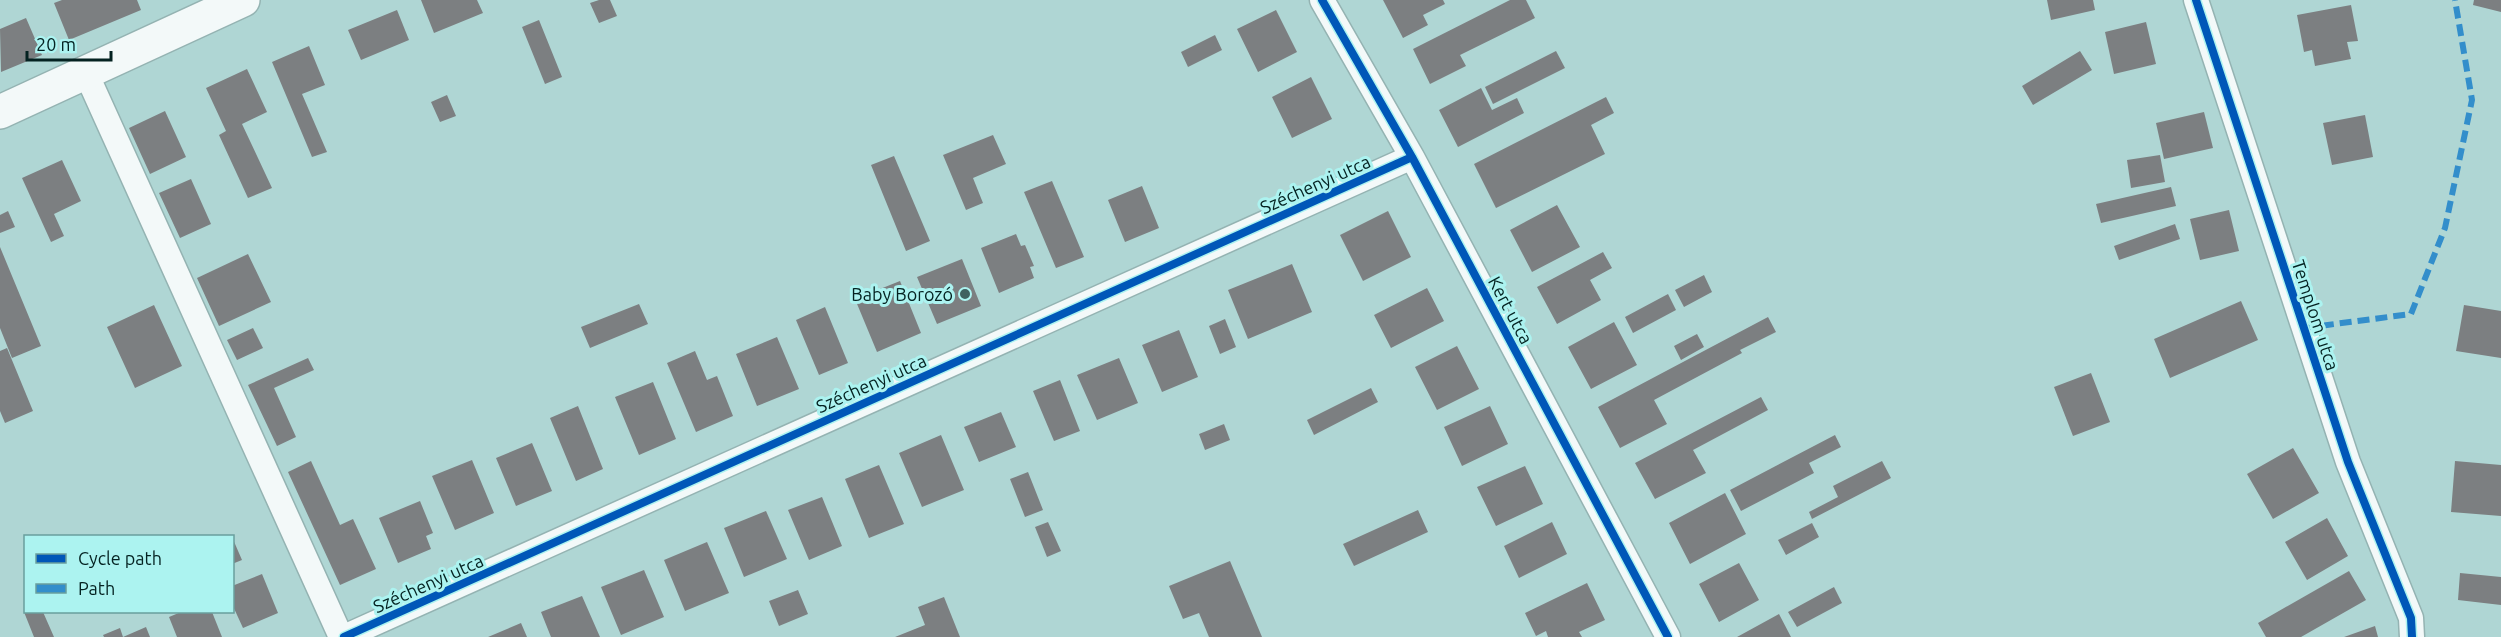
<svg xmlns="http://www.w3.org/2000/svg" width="2501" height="637" font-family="Ubuntu,sans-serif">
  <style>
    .building { fill: #7c7f81 }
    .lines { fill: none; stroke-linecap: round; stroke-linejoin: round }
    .street-casing { stroke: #94b3b2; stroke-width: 27 }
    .secondary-casing { stroke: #94b3b2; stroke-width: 36 }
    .street { stroke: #f3f9f9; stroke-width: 24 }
    .secondary { stroke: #f3f9f9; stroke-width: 33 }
    .quiet { stroke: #338ecb; stroke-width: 6; stroke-dasharray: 12 6; stroke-linecap: butt }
    .cycleway-casing { stroke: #acf3f0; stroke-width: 11 }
    .cycleway { stroke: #0057b8; stroke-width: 8 }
    .poi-dot { fill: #406160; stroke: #acf3f0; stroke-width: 2 }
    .labels { text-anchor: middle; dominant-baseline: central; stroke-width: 6; stroke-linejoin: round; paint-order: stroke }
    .street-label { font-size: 18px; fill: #042221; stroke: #acf3f0 }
    .poi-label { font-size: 18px; fill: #042221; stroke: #acf3f0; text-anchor: end }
  </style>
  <rect width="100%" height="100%" fill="#afd6d4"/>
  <path class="building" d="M 62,0 L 137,0 L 141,10 L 69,40 L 54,3 Z
    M 421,0 L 477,0 L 483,13 L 434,33 Z
    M 599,0 L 610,0 L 617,16 L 599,23 L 590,3 Z
    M 1383,0 L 1443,0 L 1445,4 L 1423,15 L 1428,25 L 1403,38 Z
    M 1510,0 L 1526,0 L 1535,18 L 1460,55 L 1466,66 L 1430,84 L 1413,49 Z
    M 2047,0 L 2093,0 L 2095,10 L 2051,20 Z
    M 2474,0 L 2501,0 L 2501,12 L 2473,5 Z
    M 2351,5 L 2358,41 L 2347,42 L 2351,59 L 2315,66 L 2312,50 L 2304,52 L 2297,15 Z
    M 397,10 L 409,40 L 361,60 L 348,30 Z
    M 1276,10 L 1297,52 L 1258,72 L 1237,29 Z
    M 26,18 L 42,55 L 1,72 L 0,29 Z
    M 539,20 L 562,77 L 545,84 L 522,27 Z
    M 2146,22 L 2156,64 L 2114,74 L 2105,32 Z
    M 1215,35 L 1222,50 L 1188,67 L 1181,52 Z
    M 309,46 L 325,85 L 302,94 L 327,152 L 312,157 L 272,62 Z
    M 1556,51 L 1565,68 L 1493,104 L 1485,87 Z
    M 2080,51 L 2092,70 L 2033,105 L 2022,86 Z
    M 247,69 L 267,112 L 242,124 L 272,188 L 248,198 L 219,135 L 226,131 L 206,88 Z
    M 1311,77 L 1332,119 L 1292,138 L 1272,97 Z
    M 1481,88 L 1492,110 L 1517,98 L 1524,113 L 1458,147 L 1439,110 Z
    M 447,95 L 456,116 L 440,122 L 431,102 Z
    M 1606,97 L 1614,113 L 1591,125 L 1605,154 L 1496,208 L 1474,164 Z
    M 165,111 L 186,157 L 150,174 L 129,128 Z
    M 2204,112 L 2213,148 L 2164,159 L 2156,123 Z
    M 2365,115 L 2373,157 L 2332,165 L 2323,123 Z
    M 993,135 L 1006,164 L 973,178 L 983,203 L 966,210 L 943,155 Z
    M 2160,155 L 2165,182 L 2131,188 L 2127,160 Z
    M 894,156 L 930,241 L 906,251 L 871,165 Z
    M 62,160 L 81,201 L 54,214 L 64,236 L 51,242 L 22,178 Z
    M 191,179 L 211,224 L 180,238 L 159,193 Z
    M 1052,181 L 1084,257 L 1056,268 L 1024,192 Z
    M 1142,186 L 1159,228 L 1125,242 L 1108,200 Z
    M 2171,187 L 2176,206 L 2101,223 L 2096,204 Z
    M 1557,205 L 1580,247 L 1532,272 L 1510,230 Z
    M 2229,210 L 2239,251 L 2200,260 L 2190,219 Z
    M 8,211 L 15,227 L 0,233 L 0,215 Z
    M 1388,211 L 1411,257 L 1363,281 L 1340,235 Z
    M 2175,224 L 2180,239 L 2119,260 L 2114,246 Z
    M 1016,234 L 1021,246 L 1025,245 L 1034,266 L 1030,267 L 1034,278 L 999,293 L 981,248 Z
    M 0,247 L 41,346 L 12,358 L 0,328 Z
    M 1603,252 L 1612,268 L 1590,280 L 1601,300 L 1557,324 L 1537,287 Z
    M 248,254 L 271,302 L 219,326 L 197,278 Z
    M 962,259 L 981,306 L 937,324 L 917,277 Z
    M 1292,264 L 1312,312 L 1248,339 L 1228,290 Z
    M 1704,275 L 1712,292 L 1684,307 L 1675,290 Z
    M 900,281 L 921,333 L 877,352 L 855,299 Z
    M 1427,288 L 1444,321 L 1391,348 L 1374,315 Z
    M 1668,294 L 1676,310 L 1633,333 L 1625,317 Z
    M 2241,301 L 2258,340 L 2170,378 L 2154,339 Z
    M 639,304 L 648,324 L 590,348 L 581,327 Z
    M 154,305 L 182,366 L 135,388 L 107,327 Z
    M 2464,305 L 2501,311 L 2501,358 L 2456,351 Z
    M 825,307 L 848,363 L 819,375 L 796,320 Z
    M 1768,317 L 1776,332 L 1740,350 L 1742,353 L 1654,400 L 1667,424 L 1620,448 L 1598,407 Z
    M 1225,319 L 1236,347 L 1220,354 L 1209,326 Z
    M 1614,322 L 1637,365 L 1591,389 L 1568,347 Z
    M 253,328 L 263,348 L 237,360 L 227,340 Z
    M 1179,330 L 1198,377 L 1162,392 L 1142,345 Z
    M 1697,334 L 1704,347 L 1681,360 L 1674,346 Z
    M 777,337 L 799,389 L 757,406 L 736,354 Z
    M 1457,346 L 1479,389 L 1437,410 L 1415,367 Z
    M 7,348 L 33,411 L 5,423 L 0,411 L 0,351 Z
    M 695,351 L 707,380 L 717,376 L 733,416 L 696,432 L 667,363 Z
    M 308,358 L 314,370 L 274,388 L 296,437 L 277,446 L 248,385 Z
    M 1119,358 L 1138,403 L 1097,420 L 1077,375 Z
    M 2091,373 L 2110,422 L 2073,436 L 2054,387 Z
    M 1060,380 L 1080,431 L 1054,441 L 1033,391 Z
    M 653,382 L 676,439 L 639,455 L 615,397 Z
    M 1371,388 L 1378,402 L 1314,435 L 1307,420 Z
    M 1761,397 L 1768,410 L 1693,450 L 1706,473 L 1655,499 L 1635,463 Z
    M 578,406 L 603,469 L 576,481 L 550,418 Z
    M 1490,406 L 1508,444 L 1462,466 L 1444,427 Z
    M 1001,412 L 1016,447 L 979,462 L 964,427 Z
    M 1224,424 L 1230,440 L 1205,450 L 1199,434 Z
    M 941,435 L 964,490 L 922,507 L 899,453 Z
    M 1835,435 L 1841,447 L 1809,463 L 1814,473 L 1741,511 L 1730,490 Z
    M 532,443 L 552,491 L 516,506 L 496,458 Z
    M 2293,448 L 2319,493 L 2273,519 L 2247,474 Z
    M 472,460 L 494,513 L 455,530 L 432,476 Z
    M 311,461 L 340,525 L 353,519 L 376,569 L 340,585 L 288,472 Z
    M 1882,461 L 1891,478 L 1812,519 L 1809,512 L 1838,497 L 1833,486 Z
    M 2455,461 L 2501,465 L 2501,516 L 2451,512 Z
    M 879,465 L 904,524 L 869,538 L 845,479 Z
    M 1525,466 L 1543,504 L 1496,526 L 1477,487 Z
    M 1028,472 L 1043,510 L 1025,517 L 1010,479 Z
    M 1725,493 L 1746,534 L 1690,564 L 1669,523 Z
    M 822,497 L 842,546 L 809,560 L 788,510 Z
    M 420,501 L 433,533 L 426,536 L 431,549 L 398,563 L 379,518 Z
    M 1418,510 L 1428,532 L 1354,566 L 1343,544 Z
    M 766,511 L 787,559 L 744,577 L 724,528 Z
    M 2327,518 L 2348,556 L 2307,580 L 2285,542 Z
    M 1048,522 L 1061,551 L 1047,557 L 1035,527 Z
    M 1552,522 L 1567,554 L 1519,578 L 1504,546 Z
    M 1812,523 L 1819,537 L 1786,555 L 1778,540 Z
    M 232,537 L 242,560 L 232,564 Z
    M 707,542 L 729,593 L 685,611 L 664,560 Z
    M 1230,561 L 1262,637 L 1209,637 L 1199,613 L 1183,619 L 1169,586 Z
    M 1739,563 L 1759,600 L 1719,622 L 1699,584 Z
    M 644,570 L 664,617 L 621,635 L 601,587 Z
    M 2349,571 L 2366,600 L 2301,637 L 2266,637 L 2258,623 Z
    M 2460,573 L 2501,577 L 2501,605 L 2458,600 Z
    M 262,574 L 278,613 L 243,628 L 232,604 L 232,586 Z
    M 1587,583 L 1605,620 L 1579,632 L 1582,637 L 1548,637 L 1546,631 L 1536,636 L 1525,613 Z
    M 1834,587 L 1842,603 L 1797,627 L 1788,612 Z
    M 798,590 L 808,614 L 779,626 L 769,601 Z
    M 582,596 L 600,637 L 551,637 L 541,612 Z
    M 944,597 L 960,637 L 895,637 L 925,625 L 918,607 Z
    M 24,612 L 43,612 L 54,637 L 34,637 Z
    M 181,612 L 212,612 L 222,637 L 177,637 L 169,617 Z
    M 1779,614 L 1791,637 L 1737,637 Z
    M 521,623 L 527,637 L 488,637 Z
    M 2375,626 L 2378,637 L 2344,637 Z
    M 146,627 L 150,637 L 104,637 L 103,635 L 120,628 L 123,637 Z"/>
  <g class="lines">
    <defs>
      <path id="street" d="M 1322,0 L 1412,157 L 1668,637
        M 2196,0 L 2348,462 L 2411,618 L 2412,637
        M 86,73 L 341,637
        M 344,637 L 1412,157"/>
      <path id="secondary" d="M 0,112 L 243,0"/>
    </defs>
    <use href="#street" class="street-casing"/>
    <use href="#secondary" class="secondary-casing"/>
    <use href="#street" class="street"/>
    <use href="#secondary" class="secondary"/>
    <path class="quiet" d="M 2304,328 L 2411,314 L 2445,228 L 2472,100 L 2455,0"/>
    <defs>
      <path id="cycleway" d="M 1322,0 L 1412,157 L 1668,637
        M 2196,0 L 2348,462 L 2411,618 L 2412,637
        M 344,637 L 1412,157"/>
    </defs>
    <use href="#cycleway" class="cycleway-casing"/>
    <use href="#cycleway" class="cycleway"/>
  </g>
  <circle class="poi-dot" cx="965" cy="294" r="6"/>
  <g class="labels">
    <g class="street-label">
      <text transform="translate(1315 184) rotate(-24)">Széchenyi utca</text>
      <text transform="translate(1511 310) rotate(62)">Kert utca</text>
      <text transform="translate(2316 315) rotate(72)">Templom utca</text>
      <text transform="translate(871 383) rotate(-24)">Széchenyi utca</text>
      <text transform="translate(428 583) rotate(-24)">Széchenyi utca</text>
    </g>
    <g class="poi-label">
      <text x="953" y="294">Baby Borozó</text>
    </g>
  </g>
  <rect x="24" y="535" width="210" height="78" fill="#acf3f0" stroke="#699f9d" stroke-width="1.5"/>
  <rect x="36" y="554" width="30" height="9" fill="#0057b8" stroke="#699f9d" stroke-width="1.5"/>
  <text x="78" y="565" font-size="18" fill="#042221">Cycle path</text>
  <rect x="36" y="584" width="30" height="9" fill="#338ecb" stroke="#699f9d" stroke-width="1.5"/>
  <text x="78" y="595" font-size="18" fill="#042221">Path</text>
  <path d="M27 51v9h84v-9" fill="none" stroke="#042221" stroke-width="3"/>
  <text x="36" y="51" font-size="18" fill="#042221" stroke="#acf3f0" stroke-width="4.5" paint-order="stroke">20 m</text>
</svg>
